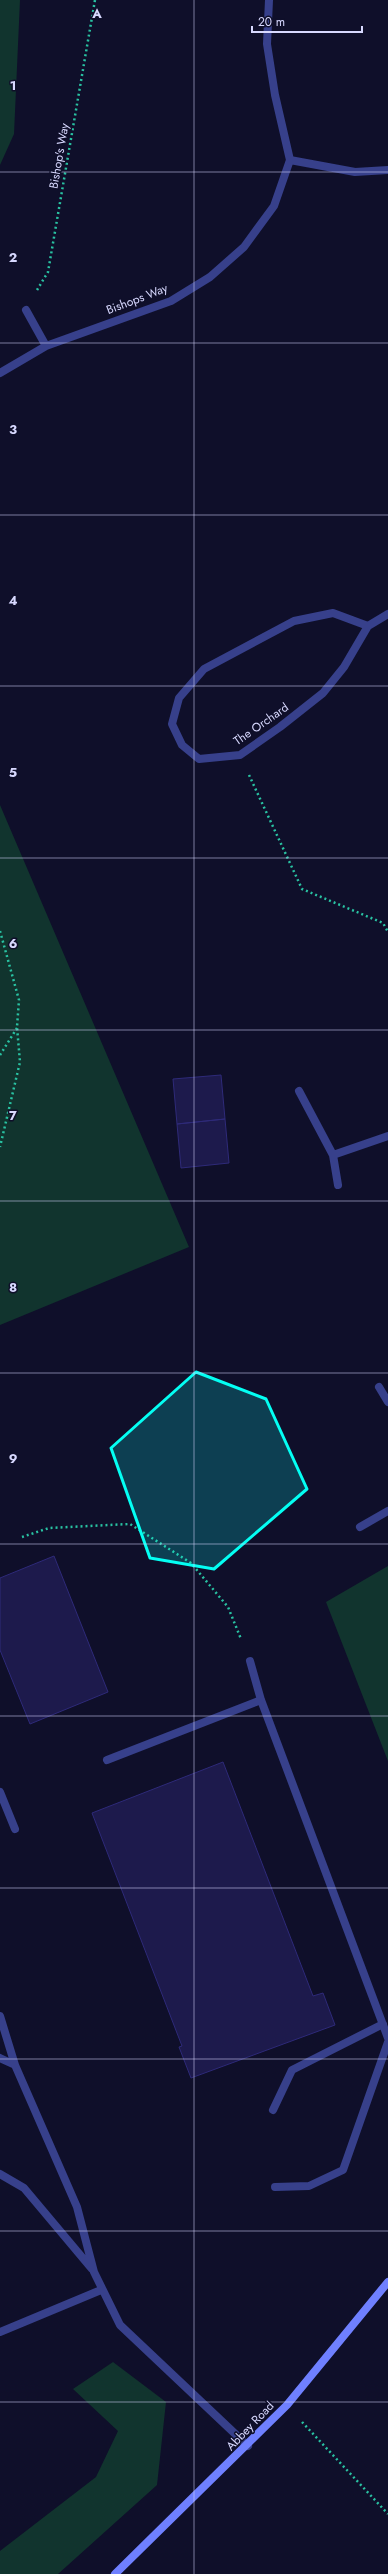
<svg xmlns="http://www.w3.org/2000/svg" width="388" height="2574" font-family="Jost,sans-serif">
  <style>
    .green { fill: #11342e }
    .building { fill: #1d1a4c; stroke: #2e2a79 }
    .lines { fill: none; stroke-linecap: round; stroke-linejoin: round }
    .path { stroke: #29c2a2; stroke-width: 2.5; stroke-dasharray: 2 3; stroke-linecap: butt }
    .lane { stroke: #37408b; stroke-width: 8 }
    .street { stroke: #37408b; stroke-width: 8 }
    .secondary { stroke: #6f80ff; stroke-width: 8 }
    .marked { fill: #04fff3; fill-opacity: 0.2; stroke: #04fff3; stroke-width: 3; stroke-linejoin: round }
    .grid { fill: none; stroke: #d8d9ff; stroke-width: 1; stroke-opacity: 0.55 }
    .labels { text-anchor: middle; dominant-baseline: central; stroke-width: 3; stroke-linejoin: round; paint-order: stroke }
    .street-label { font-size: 12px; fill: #d8d9ff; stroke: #0f0f2a }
    .grid-label { font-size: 13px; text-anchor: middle; font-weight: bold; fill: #d8d9ff; stroke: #0f0f2a; stroke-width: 3; stroke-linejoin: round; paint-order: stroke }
  </style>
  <rect width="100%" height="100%" fill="#0f0f2a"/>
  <path class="green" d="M 0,0 L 20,0 L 14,134 L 0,165 Z
    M 0,805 L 189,1247 L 0,1325 Z
    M 388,1566 L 388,1761 L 326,1602 Z
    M 113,2362 L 166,2402 L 157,2485 L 58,2574 L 0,2574 L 0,2551 L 96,2477 L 118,2431 L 73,2389 Z"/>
  <path class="building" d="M 221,1075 L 225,1119 L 177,1124 L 173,1079 Z
    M 225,1119 L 229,1163 L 181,1168 L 177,1124 Z
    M 54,1556 L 108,1692 L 30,1724 L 0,1650 L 0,1578 Z
    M 223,1762 L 313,1996 L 323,1993 L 335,2025 L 191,2078 L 179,2047 L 182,2046 L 92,1813 Z"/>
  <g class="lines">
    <path class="path" d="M 37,290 L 48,272 L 95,0
      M 249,775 L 302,889 L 383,923 L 388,932
      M 0,931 L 19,1000 L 17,1027 L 20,1062 L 0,1147
      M 0,1055 L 17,1028
      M 22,1537 L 49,1528 L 130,1524 L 191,1563 L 228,1607 L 241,1639
      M 302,2422 L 388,2514"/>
    <path class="lane" d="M 250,1661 L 261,1700 L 388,2038
      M 107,1760 L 261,1700
      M 0,1792 L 15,1829
      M 0,2016 L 15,2065 L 77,2207 L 94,2272 L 120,2325 L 248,2446
      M 0,2058 L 15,2065
      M 273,2110 L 292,2070 L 383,2024
      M 0,2174 L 24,2188 L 92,2269
      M 275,2187 L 309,2186 L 343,2170 L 388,2042
      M 0,2332 L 101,2290"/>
    <path class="street" d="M 290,160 L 355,172 L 388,170
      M 26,310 L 46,346
      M 0,373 L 46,346 L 171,301 L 210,277 L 244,247 L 274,206 L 290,160 L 275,95 L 267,44 L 269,0
      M 368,626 L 333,613 L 294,621 L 204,669 L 179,698 L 172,724 L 182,745 L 199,759 L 240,755 L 280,727 L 323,693 L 344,667 L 368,626 L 388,614
      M 299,1091 L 333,1155 L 338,1185
      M 333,1155 L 388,1136
      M 379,1387 L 388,1402
      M 360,1527 L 388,1511"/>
    <path class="secondary" d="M 115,2574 L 287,2405 L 388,2282"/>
  </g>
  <path class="marked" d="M 196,1372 L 266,1399 L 307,1489 L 214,1569 L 150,1558 L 111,1448 Z"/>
  <path class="grid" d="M 194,0 L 194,2574M 0,172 L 388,172M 0,343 L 388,343M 0,515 L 388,515M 0,686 L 388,686M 0,858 L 388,858M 0,1030 L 388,1030M 0,1201 L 388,1201M 0,1373 L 388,1373M 0,1544 L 388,1544M 0,1716 L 388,1716M 0,1888 L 388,1888M 0,2059 L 388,2059M 0,2231 L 388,2231M 0,2402 L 388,2402"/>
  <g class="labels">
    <g class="street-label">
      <text transform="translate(59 156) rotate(-80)">Bishop's Way</text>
      <text transform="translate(137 299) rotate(-21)">Bishops Way</text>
      <text transform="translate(261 724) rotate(-35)">The Orchard</text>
      <text transform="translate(250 2426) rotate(-46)">Abbey Road</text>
    </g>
  </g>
  <g class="grid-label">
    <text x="97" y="18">A</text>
    <text x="13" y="90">1</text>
    <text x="13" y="262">2</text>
    <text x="13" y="434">3</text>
    <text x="13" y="605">4</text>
    <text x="13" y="777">5</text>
    <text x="13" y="948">6</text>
    <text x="13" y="1120">7</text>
    <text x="13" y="1292">8</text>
    <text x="13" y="1463">9</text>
  </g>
  <path d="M252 26v6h110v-6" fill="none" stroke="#d8d9ff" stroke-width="2"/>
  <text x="258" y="26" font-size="12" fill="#d8d9ff" stroke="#0f0f2a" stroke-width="3" paint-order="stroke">20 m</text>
</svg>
